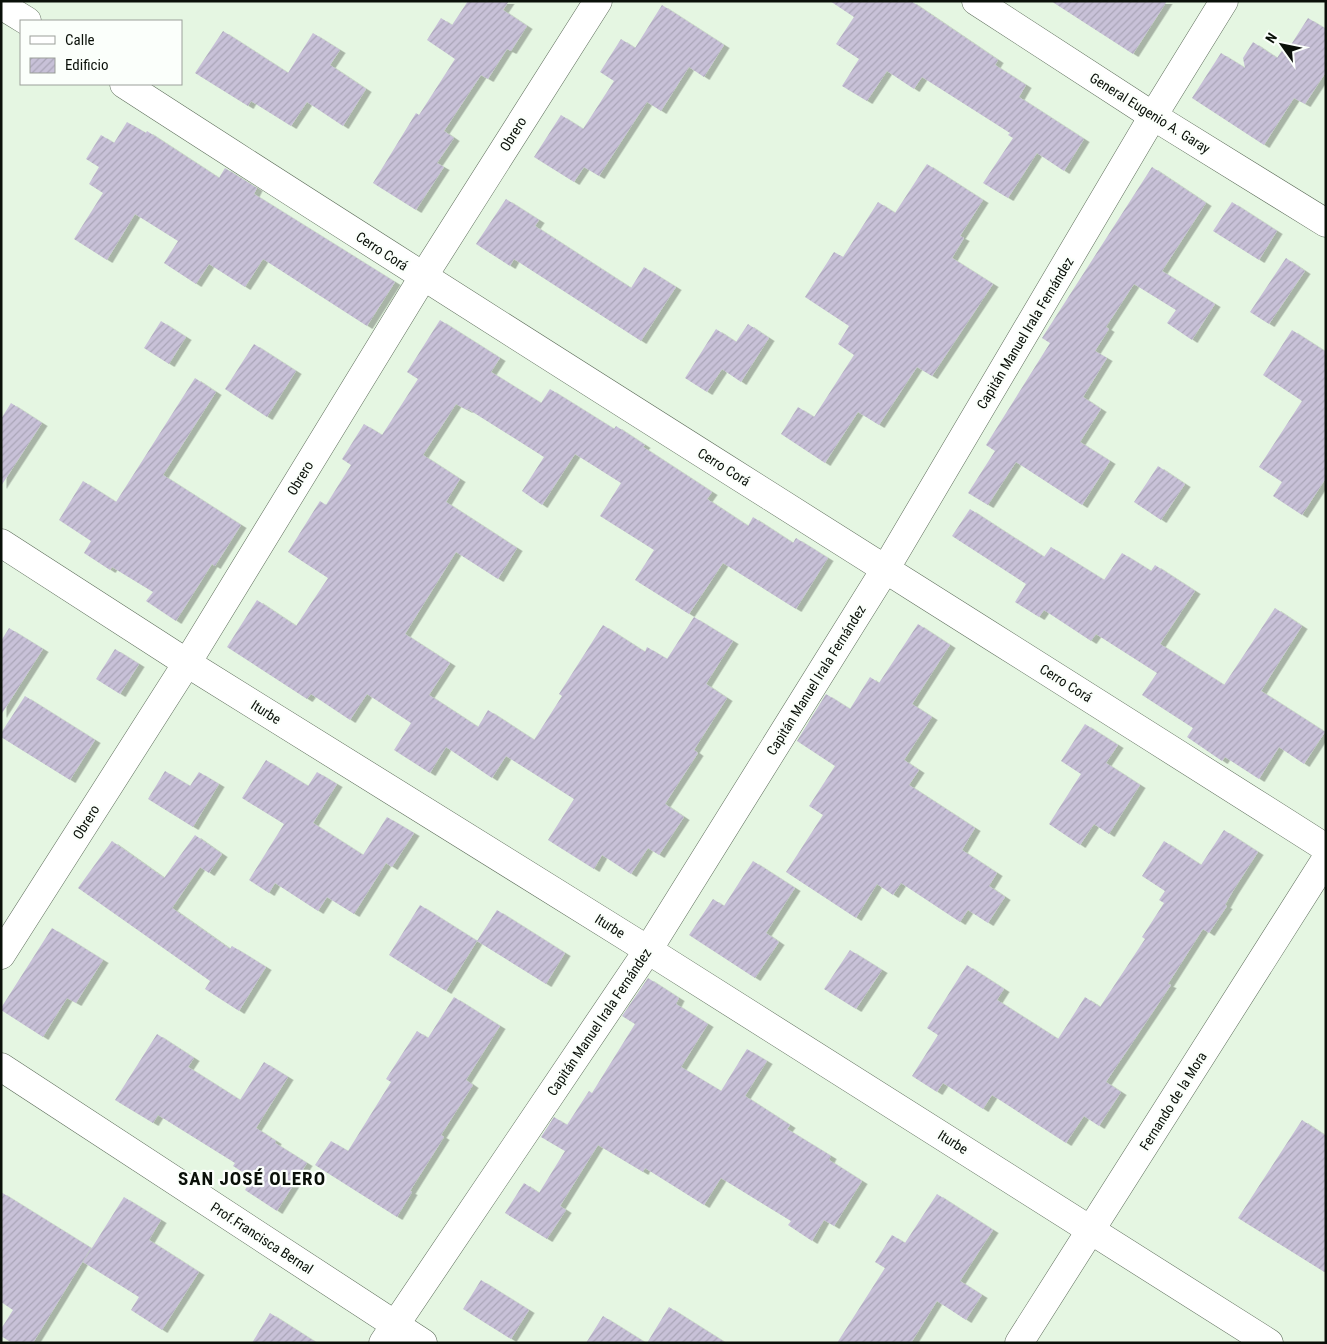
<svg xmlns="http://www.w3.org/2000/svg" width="1327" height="1344" font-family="'Roboto Condensed',sans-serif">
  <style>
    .building { fill: url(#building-hatch); filter: url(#shadow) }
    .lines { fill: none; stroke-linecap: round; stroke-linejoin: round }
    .minor-casing { stroke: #5e6d5b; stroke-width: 29 }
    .minor { stroke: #fff; stroke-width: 28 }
    .labels { text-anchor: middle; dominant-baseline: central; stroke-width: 4.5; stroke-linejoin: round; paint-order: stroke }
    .street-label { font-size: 14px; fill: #0a1009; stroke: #fbfffb }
    .district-label { font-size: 19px; font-weight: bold; letter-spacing: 1px; fill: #0a1009; stroke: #fbfffb }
  </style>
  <defs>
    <pattern id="building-hatch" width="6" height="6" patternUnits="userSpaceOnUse" patternTransform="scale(1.25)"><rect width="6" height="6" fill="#c8c1d8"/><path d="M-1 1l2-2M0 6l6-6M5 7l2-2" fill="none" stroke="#aaa5b8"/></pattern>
    <filter id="shadow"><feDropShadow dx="5.5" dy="3" stdDeviation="0" flood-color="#0004"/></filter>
  </defs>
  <rect width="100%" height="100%" fill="#e5f6e2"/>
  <path class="building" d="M 468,1 L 509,1 L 503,10 L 527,26 L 511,51 L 507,49 L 488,79 L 481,75 L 444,131 L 454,138 L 437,163 L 444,167 L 416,210 L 373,183 L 416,113 L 419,115 L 455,59 L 427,40 L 441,18 L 452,25 Z
    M 830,1 L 911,1 L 998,60 L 995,65 L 1026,85 L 1019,97 L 1084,139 L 1064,171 L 1037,153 L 1008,198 L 983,183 L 1013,138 L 1008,135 L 1010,133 L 922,77 L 914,89 L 887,71 L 867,101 L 842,86 L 859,59 L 836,44 L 854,17 Z
    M 1051,1 L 1167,1 L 1133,54 Z
    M 662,5 L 724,45 L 704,77 L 689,67 L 661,111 L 647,102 L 599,176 L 584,167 L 574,182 L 534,157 L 561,115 L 583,129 L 614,81 L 600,72 L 621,39 L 635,48 Z
    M 1308,18 L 1326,29 L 1326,72 L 1305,104 L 1294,98 L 1264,145 L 1192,98 L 1221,53 L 1245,68 L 1243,58 L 1253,42 L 1277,58 L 1283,49 L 1287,51 Z
    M 223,31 L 288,73 L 313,33 L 340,50 L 330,65 L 366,89 L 343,126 L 307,102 L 291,126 L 251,101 L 248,106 L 195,73 Z
    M 127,122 L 146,133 L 147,131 L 219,178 L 225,168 L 257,188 L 254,194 L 395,282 L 367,326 L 263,259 L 245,287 L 209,264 L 196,284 L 164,263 L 178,241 L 135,214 L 107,260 L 74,239 L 103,193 L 89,184 L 99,167 L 86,159 L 101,135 L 114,143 Z
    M 927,164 L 983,200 L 960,236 L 964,238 L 952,258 L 993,284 L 932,376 L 917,367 L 879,425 L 858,412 L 825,463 L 781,434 L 798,407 L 814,417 L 854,355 L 838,344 L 849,326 L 805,297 L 834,252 L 843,257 L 878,202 L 895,213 Z
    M 1152,167 L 1206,203 L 1162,271 L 1215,304 L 1192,340 L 1167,323 L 1176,310 L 1134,284 L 1106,327 L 1109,329 L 1095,351 L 1107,358 L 1083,397 L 1101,409 L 1080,442 L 1110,461 L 1082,505 L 1016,462 L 988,505 L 968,493 L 995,451 L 986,445 L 1050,343 L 1042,338 Z
    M 506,199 L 539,220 L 535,226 L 631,288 L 644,267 L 676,287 L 641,341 L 514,259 L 510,266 L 476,244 Z
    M 1232,202 L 1277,231 L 1259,260 L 1213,231 Z
    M 1286,258 L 1305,271 L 1269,324 L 1250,312 Z
    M 440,320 L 500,358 L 491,372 L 541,403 L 550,389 L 614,429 L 616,426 L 645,445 L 643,447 L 712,492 L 707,499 L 748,526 L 753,517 L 793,543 L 796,538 L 828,558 L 796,609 L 723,563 L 689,614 L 635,580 L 654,550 L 600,516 L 621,483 L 575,454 L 542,505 L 522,491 L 544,457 L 468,409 L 467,410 L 456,404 L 423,455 L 460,479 L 446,502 L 517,548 L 498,579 L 456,552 L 405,634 L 450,663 L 429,695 L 478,727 L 488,710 L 534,740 L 562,696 L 559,694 L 603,625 L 645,652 L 647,647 L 667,659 L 694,617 L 733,641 L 706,684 L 727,698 L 694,750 L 698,753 L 665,804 L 684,817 L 659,855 L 648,848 L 631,874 L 602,855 L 594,869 L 548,840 L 574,799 L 506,756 L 492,778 L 446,747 L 430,773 L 394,750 L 411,723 L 367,694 L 350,720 L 311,694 L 307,699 L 227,647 L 257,600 L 296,626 L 328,578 L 288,552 L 320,501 L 326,505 L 351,465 L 342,459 L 364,424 L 382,435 L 418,379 L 407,372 Z
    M 161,321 L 186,337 L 169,364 L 144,348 Z
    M 748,324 L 769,338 L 741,382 L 722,369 L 707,392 L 685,378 L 716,329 L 736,342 Z
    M 1292,330 L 1326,352 L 1326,478 L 1302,515 L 1273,496 L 1282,482 L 1259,467 L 1302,401 L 1263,375 Z
    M 254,344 L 296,371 L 267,417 L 225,389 Z
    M 195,378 L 216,392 L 163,475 L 241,525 L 215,566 L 212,564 L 176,621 L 146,601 L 153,592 L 112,567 L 110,570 L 84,553 L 91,541 L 59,520 L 83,481 L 116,502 Z
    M 11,403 L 42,423 L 1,486 L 1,419 Z
    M 1158,466 L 1185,484 L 1161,520 L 1134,502 Z
    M 970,509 L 1044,557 L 1051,547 L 1104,580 L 1122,553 L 1151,571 L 1155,565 L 1195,591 L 1160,644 L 1224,685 L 1275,608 L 1302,626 L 1261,691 L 1325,732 L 1304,764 L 1279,747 L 1259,779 L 1225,757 L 1222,761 L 1187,737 L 1193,728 L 1142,695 L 1157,673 L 1096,634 L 1091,641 L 1044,610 L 1039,617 L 1015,602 L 1026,584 L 952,536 Z
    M 918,624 L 950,645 L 912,704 L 932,717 L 904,760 L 919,770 L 909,785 L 975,828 L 962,850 L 997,873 L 989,886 L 1005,897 L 988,923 L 968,910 L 960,922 L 901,883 L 893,895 L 877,884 L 856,918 L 786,872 L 823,815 L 809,806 L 835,766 L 797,741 L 826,694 L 850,709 L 870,677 L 879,683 Z
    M 9,628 L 43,649 L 1,715 L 1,641 Z
    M 115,649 L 139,664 L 120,694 L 96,679 Z
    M 25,696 L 95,740 L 70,780 L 1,737 L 1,733 Z
    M 1085,724 L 1118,745 L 1106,763 L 1140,785 L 1109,834 L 1094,824 L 1080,845 L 1049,824 L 1081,774 L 1061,761 Z
    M 266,760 L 308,786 L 317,772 L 337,784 L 313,823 L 363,855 L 387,817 L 414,833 L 392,867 L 386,863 L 354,914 L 327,897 L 318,911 L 275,883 L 269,893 L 249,880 L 284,824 L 242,798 Z
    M 165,771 L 190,786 L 199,772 L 219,784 L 193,827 L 148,799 Z
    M 1224,830 L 1258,852 L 1233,891 L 1225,905 L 1227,906 L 1209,933 L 1203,929 L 1168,984 L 1171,985 L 1106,1082 L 1121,1092 L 1099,1126 L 1084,1116 L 1066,1143 L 992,1095 L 983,1109 L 943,1083 L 937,1092 L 912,1076 L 938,1035 L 927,1028 L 967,965 L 1004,989 L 997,1000 L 1058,1039 L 1085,997 L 1100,1007 L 1145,939 L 1142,937 L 1164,903 L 1159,900 L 1165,891 L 1142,876 L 1164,841 L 1201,865 Z
    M 195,835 L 222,854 L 209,873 L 200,867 L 172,908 L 230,949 L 232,946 L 266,967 L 239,1011 L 205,989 L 210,981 L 78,888 L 112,841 L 164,878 Z
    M 753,861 L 795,888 L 766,933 L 779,942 L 755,978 L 689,935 L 713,899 L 724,906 Z
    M 420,905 L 477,941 L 446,991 L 389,955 Z
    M 497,910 L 565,953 L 546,984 L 477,941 Z
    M 52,928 L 103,960 L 76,1003 L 67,998 L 43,1037 L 1,1010 L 1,1008 Z
    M 850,950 L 882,970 L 856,1009 L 824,989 Z
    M 648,978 L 679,998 L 676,1004 L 708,1024 L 681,1067 L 721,1091 L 747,1049 L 767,1061 L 745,1096 L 790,1125 L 787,1129 L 831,1156 L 829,1160 L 862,1181 L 834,1226 L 824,1220 L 812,1241 L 788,1225 L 791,1221 L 721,1178 L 704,1205 L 645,1168 L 643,1172 L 598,1145 L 560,1206 L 566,1210 L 547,1239 L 505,1213 L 524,1183 L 539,1193 L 565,1151 L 541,1137 L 554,1117 L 567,1125 L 589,1091 L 592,1093 L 635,1024 L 622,1016 Z
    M 454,997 L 500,1026 L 466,1080 L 473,1085 L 441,1135 L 444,1137 L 410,1191 L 412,1192 L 397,1217 L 315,1165 L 331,1141 L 348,1151 L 391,1082 L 386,1079 L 417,1031 L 428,1038 Z
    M 157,1034 L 194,1058 L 188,1067 L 240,1100 L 264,1062 L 288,1077 L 256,1128 L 276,1141 L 275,1143 L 307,1163 L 277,1211 L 245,1190 L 252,1178 L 233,1166 L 235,1163 L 158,1115 L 153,1123 L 115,1100 Z
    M 1302,1120 L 1326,1136 L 1326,1273 L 1238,1218 Z
    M 1,1192 L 91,1248 L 33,1343 L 12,1343 L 1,1336 L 1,1329 L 13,1310 L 1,1302 Z
    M 937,1194 L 993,1230 L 960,1281 L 982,1295 L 966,1320 L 937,1301 L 911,1343 L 837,1343 L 885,1268 L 875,1262 L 892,1235 L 905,1243 Z
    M 124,1197 L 161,1220 L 149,1240 L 199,1272 L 162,1330 L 131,1310 L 139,1297 L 83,1262 Z
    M 481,1280 L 529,1310 L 511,1339 L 463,1309 Z
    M 669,1307 L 726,1343 L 647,1343 Z
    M 270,1313 L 317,1343 L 252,1343 Z
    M 603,1316 L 646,1343 L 586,1343 Z"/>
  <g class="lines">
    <defs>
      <path id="minor" d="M 976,1 L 1153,116 L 1326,223
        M 1,5 L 27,21
        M 124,84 C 522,342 925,593 1326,848
        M 1,543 L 187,663 L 648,950 L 1269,1343
        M 1,955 L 187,663 L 423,277 L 598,1
        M 1,1067 L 423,1343
        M 383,1343 L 648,950 L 886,568 L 1153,116 L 1224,1
        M 1019,1343 L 1326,859"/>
    </defs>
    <use href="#minor" class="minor-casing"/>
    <use href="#minor" class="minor"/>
  </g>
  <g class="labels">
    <g class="street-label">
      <text transform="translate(1150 113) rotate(32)">General Eugenio A. Garay</text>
      <text transform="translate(513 134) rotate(-58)">Obrero</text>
      <text transform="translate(382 251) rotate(33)">Cerro Corá</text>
      <text transform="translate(1025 333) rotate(-59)">Capitán Manuel Irala Fernández</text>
      <text transform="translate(724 467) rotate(32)">Cerro Corá</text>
      <text transform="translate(300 478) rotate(-59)">Obrero</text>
      <text transform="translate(816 680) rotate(-58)">Capitán Manuel Irala Fernández</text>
      <text transform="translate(1066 683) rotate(32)">Cerro Corá</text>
      <text transform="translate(266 712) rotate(32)">Iturbe</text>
      <text transform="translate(86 822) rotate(-58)">Obrero</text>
      <text transform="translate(610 926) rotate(32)">Iturbe</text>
      <text transform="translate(599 1022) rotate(-56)">Capitán Manuel Irala Fernández</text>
      <text transform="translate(1173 1101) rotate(-58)">Fernando de la Mora</text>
      <text transform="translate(953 1142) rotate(32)">Iturbe</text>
      <text transform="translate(262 1238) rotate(33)">Prof.Francisca Bernal</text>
    </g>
    <g class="district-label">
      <text x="252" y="1178">SAN JOSÉ OLERO</text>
    </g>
  </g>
  <rect width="1327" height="1344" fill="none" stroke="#0a1009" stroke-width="5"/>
  <rect x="20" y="20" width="162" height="65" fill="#fbfffb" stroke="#9b9f9a"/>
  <rect x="30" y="36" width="25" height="8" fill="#ffffff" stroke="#9b9f9a"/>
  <text x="65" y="45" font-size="15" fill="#0a1009">Calle</text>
  <rect x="30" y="58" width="25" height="15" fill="url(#building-hatch)" stroke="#9b9f9a"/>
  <text x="65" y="70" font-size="15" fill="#0a1009">Edificio</text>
  <g transform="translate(1282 45) rotate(303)" stroke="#fbfffb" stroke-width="4" paint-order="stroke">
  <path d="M0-4L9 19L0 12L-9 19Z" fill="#0a1009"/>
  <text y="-8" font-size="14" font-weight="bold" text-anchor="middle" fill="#0a1009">N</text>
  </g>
</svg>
